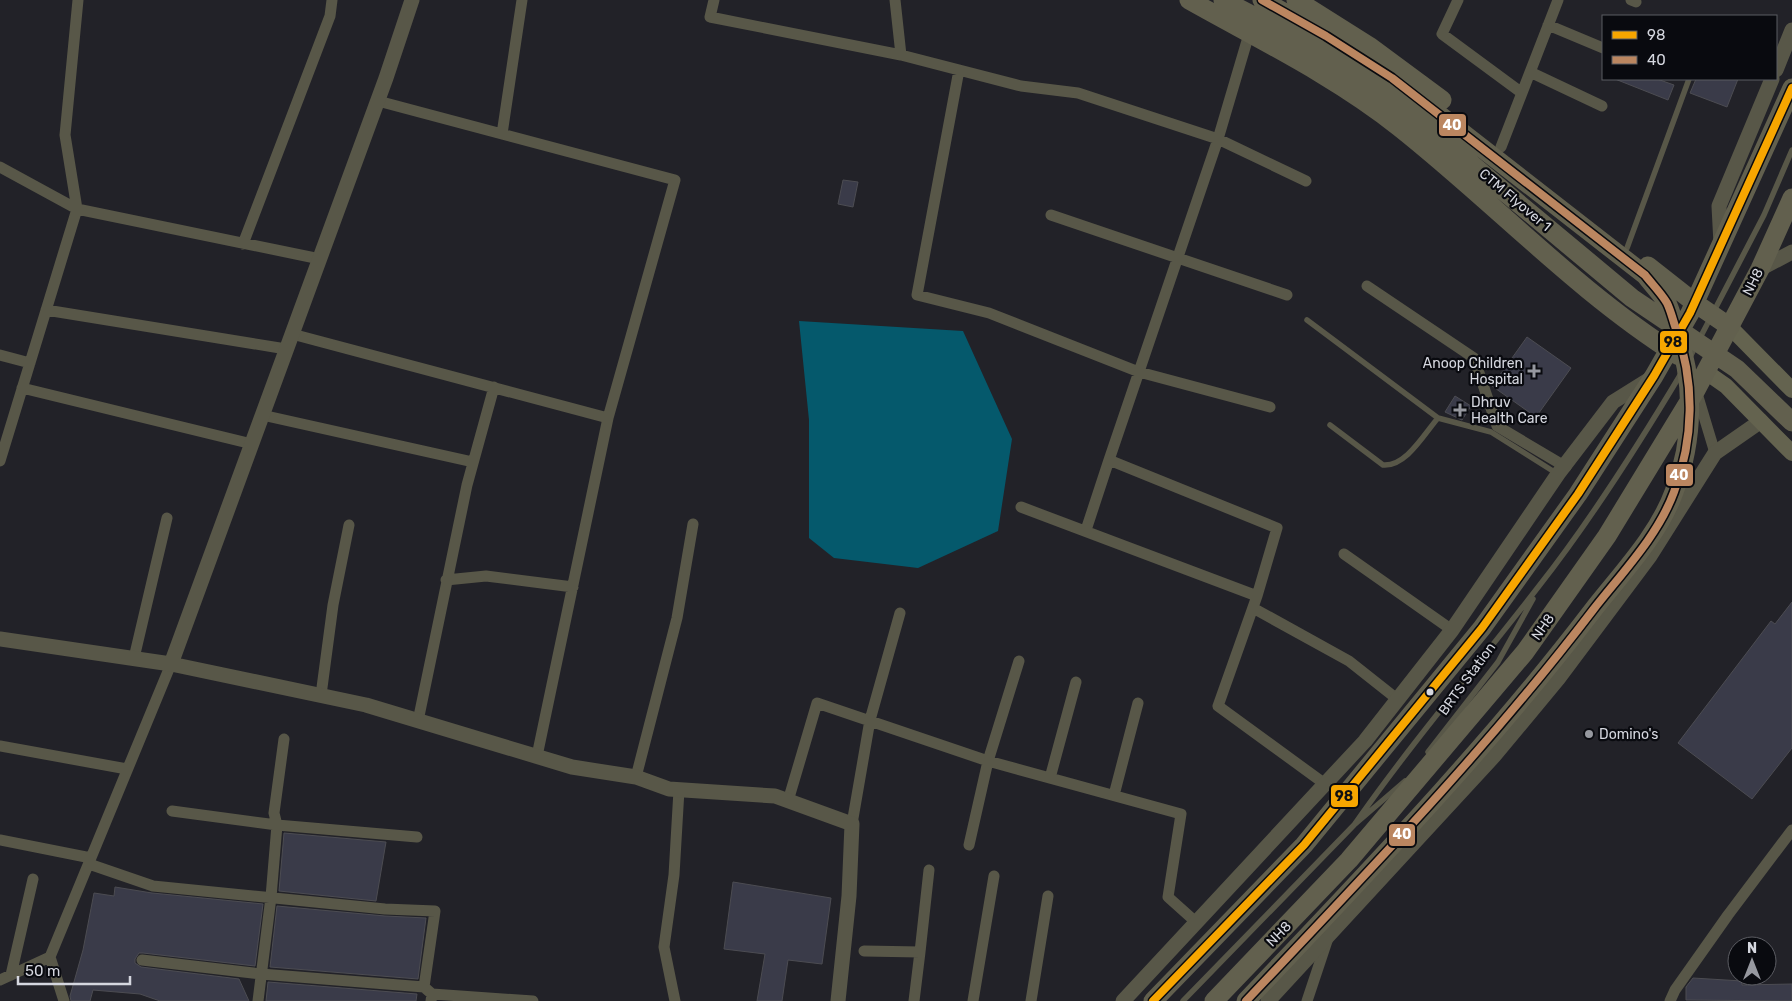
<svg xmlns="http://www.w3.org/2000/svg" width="1792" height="1001" font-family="Rubik,sans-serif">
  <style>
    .water { fill: #05596c }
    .building { fill: #3a3b49; stroke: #4c4c52 }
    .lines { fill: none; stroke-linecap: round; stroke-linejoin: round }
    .service { stroke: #585748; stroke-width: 5.5 }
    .minor { stroke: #585748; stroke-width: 11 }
    .tertiary { stroke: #585748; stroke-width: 15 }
    .secondary { stroke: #64634f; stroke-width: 16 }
    .primary { stroke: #62604e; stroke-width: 19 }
    .bus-1-casing { stroke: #090a0f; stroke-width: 11 }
    .bus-2-casing { stroke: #090a0f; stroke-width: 11 }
    .bus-1 { stroke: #f7a600; stroke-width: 8 }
    .bus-2 { stroke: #bb8660; stroke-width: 8 }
    .poi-dot { fill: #96989f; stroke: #090a0f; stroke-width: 2 }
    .bus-dot { fill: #d5d7df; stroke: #090a0f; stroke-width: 2 }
    .labels { text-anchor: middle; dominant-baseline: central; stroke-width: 4.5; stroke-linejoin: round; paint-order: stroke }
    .street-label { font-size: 14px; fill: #d5d7df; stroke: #090a0f }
    .poi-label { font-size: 14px; fill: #d5d7df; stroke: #090a0f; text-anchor: start }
    .line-badge { stroke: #090a0f; stroke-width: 2 }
    .badge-label { font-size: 14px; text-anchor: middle; font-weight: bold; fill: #fff }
    .pale-badge-label { font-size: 14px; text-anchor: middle; font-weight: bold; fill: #111 }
  </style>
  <rect width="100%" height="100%" fill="#222228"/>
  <path class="water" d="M 799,321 L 963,331 L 1012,439 L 998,531 L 918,568 L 834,558 L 809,538 L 809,420 Z"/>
  <path class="building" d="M 1615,79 L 1657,79 L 1674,85 L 1668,100 Z
    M 1696,79 L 1738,79 L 1727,107 L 1690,93 Z
    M 843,180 L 858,182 L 853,207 L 838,204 Z
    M 1527,337 L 1571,368 L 1536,417 L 1492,386 Z
    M 1455,396 L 1471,406 L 1462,420 L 1445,412 Z
    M 1792,602 L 1792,748 L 1752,799 L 1678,743 L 1771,621 L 1775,624 Z
    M 284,833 L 386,842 L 376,901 L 279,891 Z
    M 733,882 L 831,898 L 822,964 L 788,960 L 782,1001 L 757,1001 L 765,954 L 724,949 Z
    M 115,887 L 152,893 L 263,904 L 255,966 L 143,953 L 139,953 L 135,959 L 135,963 L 141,967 L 239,979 L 249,1001 L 160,1001 L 140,994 L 93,990 L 90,1001 L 71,1001 L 70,996 L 83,950 L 94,893 L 114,896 Z
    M 277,906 L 385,916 L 426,918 L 418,979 L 270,967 Z
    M 1693,978 L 1742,981 L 1742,985 L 1792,984 L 1792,1001 L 1686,1000 L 1686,987 Z
    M 268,982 L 417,994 L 416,1001 L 266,1001 Z"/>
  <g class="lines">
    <path class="service" d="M 1627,248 L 1689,79
      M 1307,320 L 1438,418 L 1491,432 L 1556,473
      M 1689,359 L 1764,215 L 1792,150
      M 1330,425 L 1383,465 C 1406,467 1424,434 1438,418
      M 1428,752 L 1498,662 L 1533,599
      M 1354,825 C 1412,742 1477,666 1539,586 C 1591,520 1639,444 1682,372
      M 1183,1001 L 1354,825 L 1405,781"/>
    <path class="minor" d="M 714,0 L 710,17 L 901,55
      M 895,0 L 901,55 L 1021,86 L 1078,93 L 1218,139 L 1306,181
      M 1458,0 L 1442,34 L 1522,93
      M 1631,0 L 1636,2
      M 1548,25 L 1603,48
      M 1249,34 L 1218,139 L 1109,460 L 1277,528 L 1257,596
      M 959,70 L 917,295 L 989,313 L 1139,372 L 1270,407
      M 1530,72 L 1602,106
      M 378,101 L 675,180 L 608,418
      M 502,134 L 522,0
      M 1501,147 L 1558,0
      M 0,167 L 77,209 L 320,259
      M 1051,215 L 1287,295
      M 243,244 L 330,16 L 332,0
      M 1367,286 L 1474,358 L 1497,426 L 1566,467
      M 46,310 L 286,349
      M 292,334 L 608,418 L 537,756
      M 0,355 L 30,363
      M 22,388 L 252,444
      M 1696,390 L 1715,453
      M 262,415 L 473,462
      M 0,461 L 77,209 L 65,135 L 78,0
      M 1021,507 L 1257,596 L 1218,706 L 1325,784
      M 1086,530 L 1109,460
      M 1344,554 L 1452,630
      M 446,580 L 486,576 L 573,587
      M 1253,608 L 1349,661 L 1397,699
      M 134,658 L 167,518
      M 321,695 L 333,605 L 349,525
      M 418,721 L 467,485 L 494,387
      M 0,746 L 127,769
      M 636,777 L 677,618 L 693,524
      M 1050,778 L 1076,682
      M 1114,795 L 1138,703
      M 788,801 L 817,703 L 988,761 L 1181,814 L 1168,897 L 1197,923
      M 172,811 L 277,825 L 417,837
      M 852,824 L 870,720 L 900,613
      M 0,840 L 91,858
      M 969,845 L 988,761 L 1019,661
      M 89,864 L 153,886 L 385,909 L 435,911 L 424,987
      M 864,951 L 920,952 L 914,1001
      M 920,952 L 929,870
      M 50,957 L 64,1001
      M 142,960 L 261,974 L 424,987 L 432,994 L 431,1001
      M 11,975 L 33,879
      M 0,980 L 50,957 L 171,664
      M 432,994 L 533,1001
      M 258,1001 L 271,897 L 277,825 L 274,813 L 284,739
      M 675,1001 L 664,947 L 674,875 L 679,790
      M 973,1001 L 994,876
      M 1031,1001 L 1048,896
      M 1307,1001 L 1328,938
      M 1670,1001 L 1675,990 L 1728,915 L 1792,830"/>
    <path class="tertiary" d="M 1776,70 L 1792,30
      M 1721,244 L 1719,206 L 1772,79
      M 1760,269 L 1792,252
      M 0,639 L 171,664 L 366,705 L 572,767 L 636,777 L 669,789 L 775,796 L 852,824 L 849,896 L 838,1001
      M 171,664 L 386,78 L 412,0
      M 1123,1001 L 1365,741 L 1452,630 L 1558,474 L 1613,402 L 1653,377
      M 1268,1001 L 1494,756 L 1558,679 L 1650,556 L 1715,453 L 1761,421"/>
    <path class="secondary" d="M 1730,327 L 1792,390
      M 1706,372 L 1726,386 L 1792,453"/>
    <path class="primary" d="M 1189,0 C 1260,40 1335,76 1399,127 C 1494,202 1577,292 1679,356
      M 1223,0 L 1316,49 L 1372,84 L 1470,163 L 1632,298 L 1737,369 L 1792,422
      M 1296,0 L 1369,46 L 1442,100
      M 1648,266 L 1695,303 L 1730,327
      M 1153,1001 L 1304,845 L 1482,628 L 1578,494 L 1654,376 L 1690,313 L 1792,88
      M 1214,1001 L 1349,860 L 1525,652 L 1607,536 L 1696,390 L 1760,269 L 1792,198
      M 1246,1001 C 1366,874 1487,749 1593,610 C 1621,574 1658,536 1674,492 C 1694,439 1695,382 1676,329 C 1673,321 1671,311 1667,303 C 1661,293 1652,284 1645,275 L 1392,78 L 1326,36 L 1262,0"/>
    <defs>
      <path id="bus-1" d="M 1153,1001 L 1304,845 L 1482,628 L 1578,494 L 1654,376 L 1690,313 L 1792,88"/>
      <path id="bus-2" d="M 1246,1001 C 1366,874 1487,749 1593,610 C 1621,574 1658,536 1674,492 C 1694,439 1695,382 1676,329 C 1673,321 1671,311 1667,303 C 1661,293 1652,284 1645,275 L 1392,78 L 1326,36 L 1262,0"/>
    </defs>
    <use href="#bus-1" class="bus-1-casing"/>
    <use href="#bus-2" class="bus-2-casing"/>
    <use href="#bus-1" class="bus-1"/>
    <use href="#bus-2" class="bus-2"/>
  </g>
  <g class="poi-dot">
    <path d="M1531.5 363.5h5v5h5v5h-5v5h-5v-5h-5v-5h5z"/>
    <path d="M1457.5 402.5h5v5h5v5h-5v5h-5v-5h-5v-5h5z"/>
    <circle cx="1589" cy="734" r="5"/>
  </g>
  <circle class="bus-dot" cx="1430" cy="692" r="4.5"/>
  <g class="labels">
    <g class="street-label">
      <text transform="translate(1515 200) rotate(40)">CTM Flyover 1</text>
      <text transform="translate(1753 282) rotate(-63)">NH8</text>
      <text transform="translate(1543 627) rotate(-55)">NH8</text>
      <text transform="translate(1467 679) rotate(-54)">BRTS Station</text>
      <text transform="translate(1279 934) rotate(-46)">NH8</text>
    </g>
    <g class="poi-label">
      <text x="1523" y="363" text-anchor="end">Anoop Children<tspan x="1523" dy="16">Hospital</tspan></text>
      <text x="1471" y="402">Dhruv<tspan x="1471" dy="16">Health Care</tspan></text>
      <text x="1599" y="734">Domino's</text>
    </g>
  </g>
  <g class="line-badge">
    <rect x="1438" y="113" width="29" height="24" rx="5" fill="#bb8660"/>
    <rect x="1659" y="330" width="29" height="24" rx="5" fill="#f7a600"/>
    <rect x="1665" y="463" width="29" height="24" rx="5" fill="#bb8660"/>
    <rect x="1330" y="784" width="29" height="24" rx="5" fill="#f7a600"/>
    <rect x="1388" y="823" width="28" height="24" rx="5" fill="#bb8660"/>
  </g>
  <g class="badge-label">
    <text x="1452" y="130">40</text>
    <text x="1679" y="480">40</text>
    <text x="1402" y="839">40</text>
  </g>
  <g class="pale-badge-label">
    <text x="1673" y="347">98</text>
    <text x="1344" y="801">98</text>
  </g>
  <rect x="1602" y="15" width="175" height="65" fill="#090a0f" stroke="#5b5c62"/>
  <rect x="1612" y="31" width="25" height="8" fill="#f7a600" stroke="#5b5c62"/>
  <text x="1647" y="40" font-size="15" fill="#d5d7df">98</text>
  <rect x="1612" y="56" width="25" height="8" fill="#bb8660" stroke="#5b5c62"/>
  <text x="1647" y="65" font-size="15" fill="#d5d7df">40</text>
  <g transform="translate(1752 961)"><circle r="24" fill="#090a0f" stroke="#5b5c62"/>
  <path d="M0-4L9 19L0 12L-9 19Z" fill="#96989f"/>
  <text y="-8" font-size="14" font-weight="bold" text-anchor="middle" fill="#d5d7df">N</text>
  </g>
  <path d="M18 976v8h112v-8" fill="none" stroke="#d5d7df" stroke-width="2.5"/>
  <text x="25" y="976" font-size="15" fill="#d5d7df" stroke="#090a0f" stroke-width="4" paint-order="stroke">50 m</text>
</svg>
